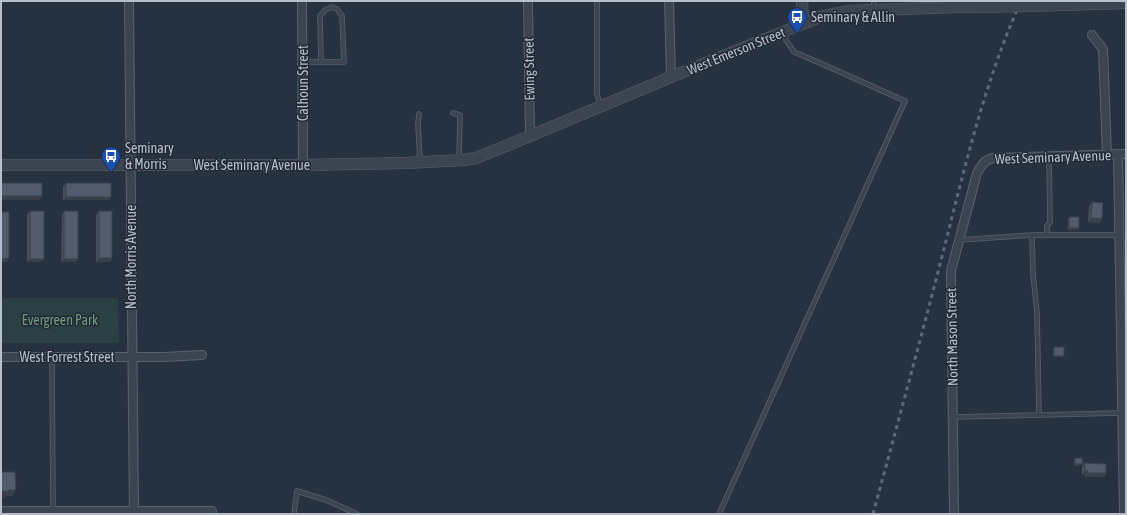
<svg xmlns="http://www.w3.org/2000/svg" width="1127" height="515" font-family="'Asap Condensed',sans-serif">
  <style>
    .green { fill: #2a4042 }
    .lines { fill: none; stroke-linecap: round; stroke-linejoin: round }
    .service-casing { stroke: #59626d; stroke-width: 5.5 }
    .minor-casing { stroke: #59626d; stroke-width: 10 }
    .tertiary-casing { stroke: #59626d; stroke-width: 12 }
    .service { stroke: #3b4450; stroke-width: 4 }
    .minor { stroke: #3b4450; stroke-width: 8 }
    .tertiary { stroke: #3b4450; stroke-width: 11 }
    .rail { stroke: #5e6877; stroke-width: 3; stroke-dasharray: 4 4; stroke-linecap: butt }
    .tertiary-bridge-casing { stroke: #59626d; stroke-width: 12; stroke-linecap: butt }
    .tertiary-bridge { stroke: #3b4450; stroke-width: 11 }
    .wall { fill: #464e5c }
    .shaded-wall { fill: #39404b }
    .building { fill: #515b6b; stroke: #39404b }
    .labels { text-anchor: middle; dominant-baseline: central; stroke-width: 3; stroke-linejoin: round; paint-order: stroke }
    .poi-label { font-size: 14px; fill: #b8bfca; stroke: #202935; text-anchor: start }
    .street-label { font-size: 14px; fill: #b8bfca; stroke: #202935 }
    .park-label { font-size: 14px; fill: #719a7a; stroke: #202935 }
  </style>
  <rect width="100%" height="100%" fill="#273240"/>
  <path class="green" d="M 1,298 L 118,298 L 119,343 L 1,343 Z"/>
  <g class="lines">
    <defs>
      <path id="service" d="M 597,1 L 597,94 L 600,104
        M 874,1 L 874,10
        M 303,62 L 344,62 L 342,16 L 337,9 L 332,7 L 325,10 L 320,16 L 321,62
        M 453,113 L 460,115 L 459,159
        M 419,114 L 418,124 L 420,161
        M 1032,235 L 1033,274 L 1037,313 L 1039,415
        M 1047,235 L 1047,226 L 1050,222 L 1049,157
        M 959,240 L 1032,235 L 1119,235
        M 52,357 L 53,511
        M 952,417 L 1122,413
        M 294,514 L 297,491 L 326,500 L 357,514
        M 719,514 L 905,101 L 820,63 L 794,52 L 786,40 L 784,32"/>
      <path id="minor" d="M 129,1 L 134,514
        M 302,1 L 303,165
        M 528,1 L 530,136
        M 669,1 L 671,77
        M 1092,35 L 1103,49 L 1107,155
        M 1118,155 L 1124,514
        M 1,357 L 163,357 L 202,355
        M 1,511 L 212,511
        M 954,514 L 951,271 L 977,173 C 981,166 984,160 993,158 L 1126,154"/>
      <path id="tertiary" d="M 802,1 L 803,24
        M 1031,6 L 1126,3
        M 1,165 L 303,165 L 405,163 L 465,160 L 476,158 L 530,136 L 671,77 L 820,17 L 849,11 L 957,7"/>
    </defs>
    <use href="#service" class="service-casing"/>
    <use href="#minor" class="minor-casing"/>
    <use href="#tertiary" class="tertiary-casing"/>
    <use href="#service" class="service"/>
    <use href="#minor" class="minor"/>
    <use href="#tertiary" class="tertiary"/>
    <path class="rail" d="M 873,514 C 895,433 917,353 938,272 C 962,180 982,87 1021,1"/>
    <defs>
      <path id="tertiary-bridge" d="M 957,7 L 1031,6"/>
    </defs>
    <use href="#tertiary-bridge" class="tertiary-bridge-casing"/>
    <use href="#tertiary-bridge" class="tertiary-bridge"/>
  </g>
  <path class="wall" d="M 66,183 L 108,200 L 63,200 L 63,187 Z
    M 1092,202 L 1102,219 L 1099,223 L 1088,222 L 1089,206 Z
    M 30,211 L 44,259 L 41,262 L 27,262 L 27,215 Z
    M 64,211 L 75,262 L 61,262 L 62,215 Z
    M 99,211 L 110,262 L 96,262 L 96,215 Z
    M 1069,217 L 1077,230 L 1068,230 L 1068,219 Z
    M 1054,347 L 1063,357 L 1053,357 L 1053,349 Z
    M 1075,458 L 1083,464 L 1081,465 L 1074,466 L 1074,460 Z
    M 1084,463 L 1106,473 L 1104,477 L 1085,477 L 1085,475 L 1082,475 L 1082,467 Z"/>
  <path class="shaded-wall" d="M 1,196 L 42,196 L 39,200 L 1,200 Z
    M 66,197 L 111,197 L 108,200 L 63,200 Z
    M 1091,218 L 1102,219 L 1099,223 L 1088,222 Z
    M 1069,228 L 1079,228 L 1077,230 L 1068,230 Z
    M 9,258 L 7,262 L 1,262 L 1,259 Z
    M 99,258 L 112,258 L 110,262 L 96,262 Z
    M 30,259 L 44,259 L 41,262 L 27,262 Z
    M 64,259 L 78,259 L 75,262 L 61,262 Z
    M 1054,356 L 1064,356 L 1063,357 L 1053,357 Z
    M 1075,464 L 1083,464 L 1081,465 L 1074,466 Z
    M 1085,471 L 1088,471 L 1085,475 L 1082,475 Z
    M 1088,473 L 1106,473 L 1104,477 L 1085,477 Z
    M 8,490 L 16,490 L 12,496 L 5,496 L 4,498 L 1,497 L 1,491 Z"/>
  <path class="building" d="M 1,183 L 42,183 L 42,196 L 1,196 Z
    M 66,183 L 111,183 L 111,197 L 66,197 Z
    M 1092,202 L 1103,203 L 1102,219 L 1091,218 Z
    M 30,211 L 44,211 L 44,259 L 30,259 Z
    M 64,211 L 78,211 L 78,259 L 64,259 Z
    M 99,211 L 112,211 L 112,258 L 99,258 Z
    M 1,212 L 9,212 L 9,258 L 1,259 Z
    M 1069,217 L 1079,217 L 1079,228 L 1069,228 Z
    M 1054,347 L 1064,347 L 1064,356 L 1054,356 Z
    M 1075,458 L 1082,458 L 1083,464 L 1075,464 Z
    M 1084,463 L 1106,464 L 1106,473 L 1088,473 L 1088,471 L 1085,471 Z
    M 1,472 L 15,472 L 16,490 L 8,490 L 8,492 L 1,491 Z"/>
  <defs>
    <symbol id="bus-pin" viewBox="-11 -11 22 30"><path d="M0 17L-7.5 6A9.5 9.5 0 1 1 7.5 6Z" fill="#1a4fb4" stroke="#202935"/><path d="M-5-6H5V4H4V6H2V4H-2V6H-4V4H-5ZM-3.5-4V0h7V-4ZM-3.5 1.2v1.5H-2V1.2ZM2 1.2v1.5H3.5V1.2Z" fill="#fff"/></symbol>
  </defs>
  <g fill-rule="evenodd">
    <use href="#bus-pin" x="786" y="6" width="22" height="30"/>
    <use href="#bus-pin" x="100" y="145" width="22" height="30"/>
  </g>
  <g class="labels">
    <g class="poi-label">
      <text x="811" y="17">Seminary &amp; Allin</text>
      <text x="125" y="148">Seminary<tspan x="125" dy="16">&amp; Morris</tspan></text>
    </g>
    <g class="street-label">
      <text transform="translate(736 51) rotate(-22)">West Emerson Street</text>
      <text transform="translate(529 69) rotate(-91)">Ewing Street</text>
      <text transform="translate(303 83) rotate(-90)">Calhoun Street</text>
      <text transform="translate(1053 157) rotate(-2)">West Seminary Avenue</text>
      <text x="252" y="165">West Seminary Avenue</text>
      <text transform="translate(131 257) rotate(-90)">North Morris Avenue</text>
      <text transform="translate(952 337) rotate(-91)">North Mason Street</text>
      <text x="67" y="357">West Forrest Street</text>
    </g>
    <g class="park-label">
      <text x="60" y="320">Evergreen Park</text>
    </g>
  </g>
  <rect width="1127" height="515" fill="none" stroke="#b8bfca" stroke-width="4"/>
</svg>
